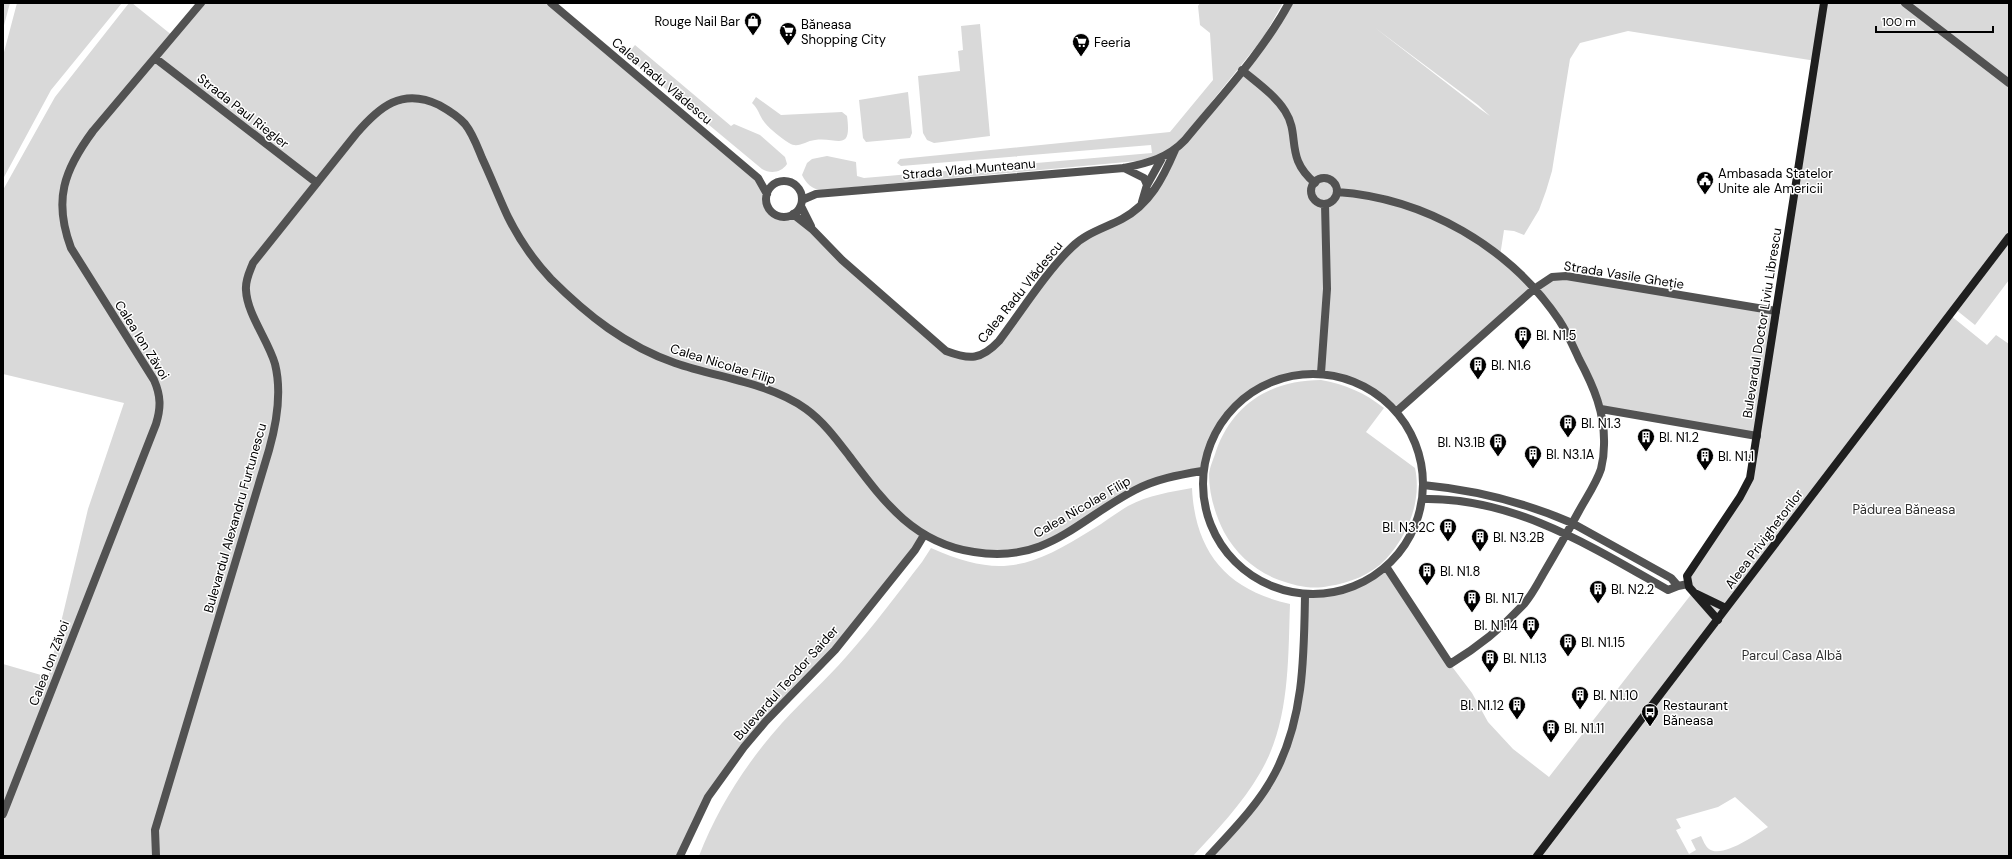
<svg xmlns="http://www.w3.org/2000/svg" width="2012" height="859" font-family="'DM Sans',sans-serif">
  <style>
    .green { fill: #d9d9d9; fill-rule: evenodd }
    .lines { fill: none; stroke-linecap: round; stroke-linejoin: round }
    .street { stroke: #525252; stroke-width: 8 }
    .secondary { stroke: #1f1f1f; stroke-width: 8 }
    .labels { text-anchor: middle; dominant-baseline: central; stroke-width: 3; stroke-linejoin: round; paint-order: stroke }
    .poi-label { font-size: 13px; fill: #000; stroke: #fff; text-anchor: start }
    .street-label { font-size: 13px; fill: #000; stroke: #fff }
    .park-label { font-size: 13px; fill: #303030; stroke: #fff }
  </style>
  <rect width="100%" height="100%" fill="#fff"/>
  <path class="green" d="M 3,3 L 10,3 L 3,29 Z
    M 17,3 L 122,3 L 51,90 L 3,179 L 3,56 Z
    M 129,3 L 132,3 L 173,36 L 201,3 L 552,3 L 770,188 L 766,201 C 770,218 786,221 798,211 L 812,229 L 929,336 L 959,356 L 988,352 L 1072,246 L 1141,204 L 1175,150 L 1242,70 L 1289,3 L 2009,3 L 2009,280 L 1975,325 L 1955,309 L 1950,315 L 1987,345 L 1996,335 L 2009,344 L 2009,856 L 1209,856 L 1262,794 L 1295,719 L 1305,595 C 1336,596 1362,585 1387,568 L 1450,664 L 1472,693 L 1488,722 L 1513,749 L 1549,777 L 1693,592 L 1687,580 L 1746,488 L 1757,436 L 1601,409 L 1573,346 L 1534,289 L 1397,411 C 1351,362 1268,359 1226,415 C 1213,431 1208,452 1202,471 L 1164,478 L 1044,546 L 988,554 L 924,536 L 835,650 L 726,770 L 680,856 L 3,856 L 3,664 L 48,677 L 88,509 L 124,403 L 3,374 L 3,190 L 55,97 ZM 1374,27 L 1478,105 L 1490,116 L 1480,109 ZM 1628,31 L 1816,61 L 1776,311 L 1552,277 L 1534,289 L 1500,256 L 1504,230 L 1514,231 L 1524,235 L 1539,210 L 1546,191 L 1552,171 L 1570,59 L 1580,43 ZM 1735,797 L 1768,827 C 1757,834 1722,859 1709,849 C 1705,846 1703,840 1701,836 L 1691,840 L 1696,850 L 1689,854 L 1676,830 L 1681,828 L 1676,819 L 1718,807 Z
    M 1200,3 L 1283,3 L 1263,38 L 1176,146 L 1160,155 L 1137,161 L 822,190 C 812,190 806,183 802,175 L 807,163 L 812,159 L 827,156 L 856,162 L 857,176 L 864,178 L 1152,153 L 1151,145 L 901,166 L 897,163 L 900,159 L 1170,132 L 1213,80 L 1210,33 L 1200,25 L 1198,6 Z
    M 980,24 L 990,136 L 934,143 L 927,140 L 923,133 L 918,76 L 960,71 L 958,51 L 963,50 L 961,26 Z
    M 635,45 L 731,126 L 734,124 L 760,135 L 785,157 L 787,164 C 781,173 770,174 762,169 L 626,56 Z
    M 908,92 L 912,133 L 910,138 L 866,142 L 863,138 L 859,100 Z
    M 756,97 L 781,115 L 842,112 L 847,116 C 852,153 838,137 815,140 C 805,141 798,149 789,143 C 781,138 771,130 765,123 C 759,116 759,109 752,103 Z
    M 1321,380 C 1345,384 1365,393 1384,408 L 1366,432 L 1415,468 C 1422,501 1408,535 1386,559 C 1371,575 1349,583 1329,586 C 1312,590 1296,586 1279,580 C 1255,571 1236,554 1224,532 C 1215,514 1209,494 1209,474 C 1210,466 1214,458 1216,451 C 1233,403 1272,380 1321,380 Z
    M 1192,488 C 1195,552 1227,590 1290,604 C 1288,660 1290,723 1260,773 C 1242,804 1217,830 1193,856 L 699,856 C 718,807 747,762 782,723 C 803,700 826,680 846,657 C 873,627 897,594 922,562 L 931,548 C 1000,579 1031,568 1093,529 C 1105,522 1116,513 1128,506 C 1149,495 1170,492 1192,488 Z"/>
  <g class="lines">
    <path class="street" d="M 551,3 L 758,178 L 767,194
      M 1905,3 L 2009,83
      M 155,58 L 317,183
      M 1242,70 C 1256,82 1275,95 1285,111 C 1301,136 1284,157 1315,183
      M 1124,168 L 1144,178 L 1147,185
      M1311 191a13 13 0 1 1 26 0a13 13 0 1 1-26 0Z
      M766 199a18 18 0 1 1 36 0a18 18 0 1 1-36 0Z
      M 1337,192 C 1425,198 1510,247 1559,320 C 1567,332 1573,346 1579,359 C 1594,387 1605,413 1604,445 C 1604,453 1603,461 1601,469 C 1596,484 1586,498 1579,511 C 1567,533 1555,554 1542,576 C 1537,585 1531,596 1524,604 C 1502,628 1478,647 1450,664 L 1387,568
      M 802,200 L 816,194 L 1124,168 C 1148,163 1168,158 1185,140 C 1221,96 1262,53 1289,3
      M 1142,202 L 1147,185 L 1162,158
      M 801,206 L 811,226
      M 793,214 L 812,229 L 842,260 L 946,351 C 970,360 981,360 999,341 C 1021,312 1046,272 1072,247 C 1086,233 1105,228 1122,219 C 1150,204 1163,178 1175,150
      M 1321,373 L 1327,289 L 1325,204
      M1203 484a110 110 0 1 1 220 0a110 110 0 1 1-220 0Z
      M 1601,409 L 1757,436
      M 1397,411 L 1534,289 L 1552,277 L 1566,276 L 1776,311
      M 1423,485 C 1476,490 1524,502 1572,523 L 1671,578 L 1678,586
      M 1423,499 C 1514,497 1592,547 1668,590 L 1678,586 L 1688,584
      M 3,814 L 156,424 C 161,408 161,396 154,380 L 71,248 C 53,200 64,170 93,131 L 201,3
      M 156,856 L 155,830 L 269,450 C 277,422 282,392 275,364 C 268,340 247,314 246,290 C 245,280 250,271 253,263 L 356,134 C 379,107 402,87 439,105 C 448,110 458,116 465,124 C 473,134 477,146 482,158 C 491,177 499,198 508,217 C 519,239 534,261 551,279 C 587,315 626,346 675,363 C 718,378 768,382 806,409 C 824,422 837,440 850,457 C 884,502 914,543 974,552 C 1047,564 1077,520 1135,490 C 1156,479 1178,475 1202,471
      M 680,856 L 708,797 L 744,747 L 766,721 L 835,650 L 915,550 L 924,535
      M 1209,856 C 1232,831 1259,804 1275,773 C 1304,718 1304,656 1305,595"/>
    <path class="secondary" d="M 1697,594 L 1726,608
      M 1718,620 L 1689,587 L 1687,576 L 1740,497 L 1750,478 L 1824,3
      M 1537,856 L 2009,237"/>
  </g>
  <defs>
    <symbol id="shop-pin" viewBox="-11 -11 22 30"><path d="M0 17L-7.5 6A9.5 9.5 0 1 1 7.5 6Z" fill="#000" stroke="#fff"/><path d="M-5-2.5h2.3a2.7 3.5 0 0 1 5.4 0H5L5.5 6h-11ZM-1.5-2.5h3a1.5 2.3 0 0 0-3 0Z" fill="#fff"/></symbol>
    <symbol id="supermarket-pin" viewBox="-11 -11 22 30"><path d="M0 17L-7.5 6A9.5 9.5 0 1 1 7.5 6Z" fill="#000" stroke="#fff"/><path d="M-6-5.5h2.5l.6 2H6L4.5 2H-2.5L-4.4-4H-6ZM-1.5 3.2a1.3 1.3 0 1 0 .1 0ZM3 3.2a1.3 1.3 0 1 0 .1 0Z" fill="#fff"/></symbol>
    <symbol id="civic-pin" viewBox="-11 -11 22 30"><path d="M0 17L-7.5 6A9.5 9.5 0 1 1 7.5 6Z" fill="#000" stroke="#fff"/><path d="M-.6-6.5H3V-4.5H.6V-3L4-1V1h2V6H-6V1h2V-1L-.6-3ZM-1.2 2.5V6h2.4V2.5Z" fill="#fff"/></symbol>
    <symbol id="building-pin" viewBox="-11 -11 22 30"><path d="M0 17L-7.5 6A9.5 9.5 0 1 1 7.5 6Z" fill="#000" stroke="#fff"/><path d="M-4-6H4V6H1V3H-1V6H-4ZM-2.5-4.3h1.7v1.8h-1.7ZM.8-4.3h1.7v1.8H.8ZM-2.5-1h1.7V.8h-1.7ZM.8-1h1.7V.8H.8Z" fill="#fff"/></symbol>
    <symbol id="bus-pin" viewBox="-11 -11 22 30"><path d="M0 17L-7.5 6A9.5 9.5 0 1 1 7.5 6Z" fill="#000" stroke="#fff"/><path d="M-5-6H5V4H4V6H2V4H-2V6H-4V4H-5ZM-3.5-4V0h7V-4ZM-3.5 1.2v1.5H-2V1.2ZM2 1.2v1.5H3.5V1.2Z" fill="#fff"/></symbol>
  </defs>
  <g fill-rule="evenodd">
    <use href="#shop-pin" x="743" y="11" width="20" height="27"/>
    <use href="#supermarket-pin" x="778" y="21" width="20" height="27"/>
    <use href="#supermarket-pin" x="1071" y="32" width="20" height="27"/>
    <use href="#civic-pin" x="1695" y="170" width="20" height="27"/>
    <use href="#building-pin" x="1513" y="325" width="20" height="27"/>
    <use href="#building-pin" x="1468" y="355" width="20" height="27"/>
    <use href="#building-pin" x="1558" y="413" width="20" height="27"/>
    <use href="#building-pin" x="1636" y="427" width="20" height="27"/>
    <use href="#building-pin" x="1488" y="432" width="20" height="27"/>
    <use href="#building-pin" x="1523" y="444" width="20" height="27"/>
    <use href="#building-pin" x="1695" y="446" width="20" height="27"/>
    <use href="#building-pin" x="1438" y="517" width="20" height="27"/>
    <use href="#building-pin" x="1470" y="527" width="20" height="27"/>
    <use href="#building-pin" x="1417" y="561" width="20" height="27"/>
    <use href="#building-pin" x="1588" y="579" width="20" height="27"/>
    <use href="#building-pin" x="1462" y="588" width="20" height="27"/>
    <use href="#building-pin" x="1521" y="615" width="20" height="27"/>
    <use href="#building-pin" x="1558" y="632" width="20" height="27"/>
    <use href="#building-pin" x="1480" y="648" width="20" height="27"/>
    <use href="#building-pin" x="1570" y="685" width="20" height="27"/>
    <use href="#building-pin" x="1507" y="695" width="20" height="27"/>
    <use href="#bus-pin" x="1640" y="702" width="20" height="27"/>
    <use href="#building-pin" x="1541" y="718" width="20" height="27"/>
  </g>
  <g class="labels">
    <g class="poi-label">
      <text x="740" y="21" text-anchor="end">Rouge Nail Bar</text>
      <text x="801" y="24">Băneasa<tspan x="801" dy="15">Shopping City</tspan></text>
      <text x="1094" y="42">Feeria</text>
      <text x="1718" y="173">Ambasada Statelor<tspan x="1718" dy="15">Unite ale Americii</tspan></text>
      <text x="1536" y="335">Bl. N1.5</text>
      <text x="1491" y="365">Bl. N1.6</text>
      <text x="1581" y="423">Bl. N1.3</text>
      <text x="1659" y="437">Bl. N1.2</text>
      <text x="1485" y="442" text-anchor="end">Bl. N3.1B</text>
      <text x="1546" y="454">Bl. N3.1A</text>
      <text x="1718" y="456">Bl. N1.1</text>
      <text x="1435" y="527" text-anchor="end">Bl. N3.2C</text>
      <text x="1493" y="537">Bl. N3.2B</text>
      <text x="1440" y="571">Bl. N1.8</text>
      <text x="1611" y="589">Bl. N2.2</text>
      <text x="1485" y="598">Bl. N1.7</text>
      <text x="1518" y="625" text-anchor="end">Bl. N1.14</text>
      <text x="1581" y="642">Bl. N1.15</text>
      <text x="1503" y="658">Bl. N1.13</text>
      <text x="1593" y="695">Bl. N1.10</text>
      <text x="1504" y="705" text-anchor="end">Bl. N1.12</text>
      <text x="1663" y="705">Restaurant<tspan x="1663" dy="15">Băneasa</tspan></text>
      <text x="1564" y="728">Bl. N1.11</text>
    </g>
    <g class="street-label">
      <text transform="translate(662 81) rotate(40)">Calea Radu Vlădescu</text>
      <text transform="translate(243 111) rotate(38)">Strada Paul Riegler</text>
      <text transform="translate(969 169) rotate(-5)">Strada Vlad Munteanu</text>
      <text transform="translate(1624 275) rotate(9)">Strada Vasile Gheție</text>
      <text transform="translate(1020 292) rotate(-51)">Calea Radu Vlădescu</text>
      <text transform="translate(1762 323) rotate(-81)">Bulevardul Doctor Liviu Librescu</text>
      <text transform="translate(142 340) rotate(58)">Calea Ion Zăvoi</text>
      <text transform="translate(723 364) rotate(17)">Calea Nicolae Filip</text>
      <text transform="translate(1082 507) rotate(-30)">Calea Nicolae Filip</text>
      <text transform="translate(235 518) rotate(-74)">Bulevardul Alexandru Furtunescu</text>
      <text transform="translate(1764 539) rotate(-53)">Aleea Privighetorilor</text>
      <text transform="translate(49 663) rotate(-69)">Calea Ion Zăvoi</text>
      <text transform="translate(786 683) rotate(-48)">Bulevardul Teodor Saider</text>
    </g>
    <g class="park-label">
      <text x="1904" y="509">Pădurea Băneasa</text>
      <text x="1792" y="655">Parcul Casa Albă</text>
    </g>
  </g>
  <rect width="2012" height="859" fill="none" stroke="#000000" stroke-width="8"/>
  <path d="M1876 26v6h117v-6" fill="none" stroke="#000000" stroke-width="2"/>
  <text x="1882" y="26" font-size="12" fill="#000000" stroke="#ffffff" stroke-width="3" paint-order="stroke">100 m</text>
</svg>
